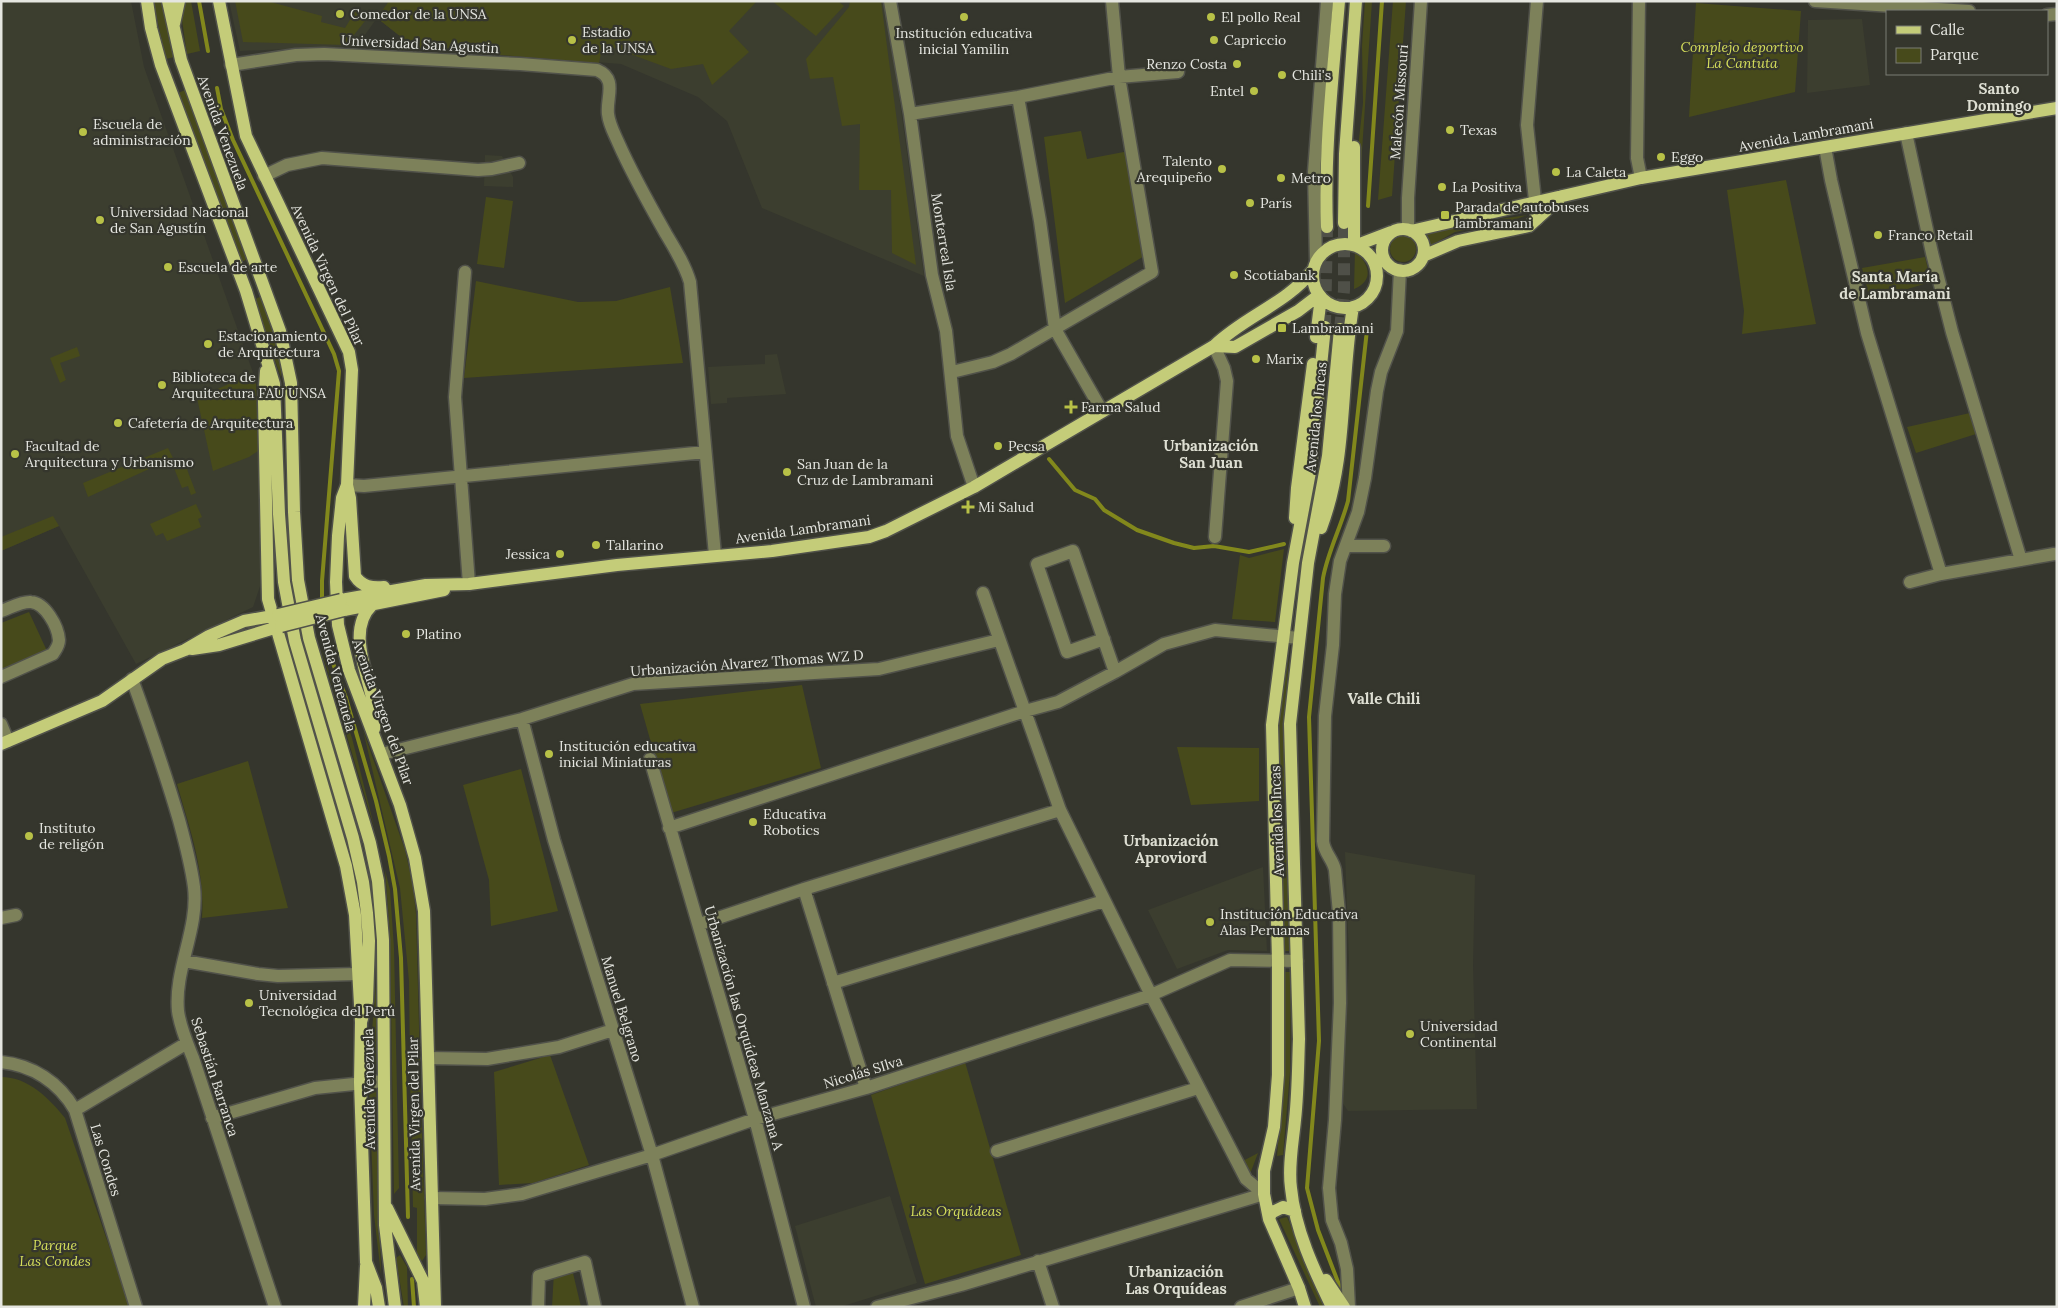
<svg xmlns="http://www.w3.org/2000/svg" width="2058" height="1308" font-family="Lora,serif">
  <style>
    .built { fill: #3c3e2f }
    .green { fill: #474a1b }
    .lines { fill: none; stroke-linecap: round; stroke-linejoin: round }
    .stream { stroke: #82881c; stroke-width: 4 }
    .major-tunnel { stroke: #4f5048; stroke-width: 12; stroke-dasharray: 12 6; stroke-linecap: butt }
    .minor-casing { stroke: #51524a; stroke-width: 15 }
    .major-casing { stroke: #51524a; stroke-width: 15 }
    .minor { stroke: #7d815a; stroke-width: 12 }
    .major { stroke: #c4cc79; stroke-width: 12 }
    .major-bridge-casing { stroke: #51524a; stroke-width: 15; stroke-linecap: butt }
    .major-bridge { stroke: #c4cc79; stroke-width: 12 }
    .poi-dot { fill: #b8c147; stroke: #35362d; stroke-width: 2 }
    .labels { text-anchor: middle; dominant-baseline: central; stroke-width: 4.5; stroke-linejoin: round; paint-order: stroke }
    .poi-label { font-size: 14px; fill: #e5e6e0; stroke: #35362d; text-anchor: start }
    .street-label { font-size: 14px; fill: #e5e6e0; stroke: #35362d }
    .park-label { font-size: 14px; font-style: italic; fill: #d6df5b; stroke: #35362d }
    .neighbourhood-label { font-size: 15px; font-weight: bold; fill: #ddded2; stroke: #35362d }
  </style>
  <rect width="100%" height="100%" fill="#35362d"/>
  <path class="built" d="M 1,1 L 131,1 L 144,67 L 256,381 L 261,583 L 253,607 L 136,664 L 59,526 L 1,551 Z
    M 229,1 L 886,1 L 924,276 L 762,208 L 727,121 L 698,97 L 621,64 L 415,48 L 377,18 L 357,46 L 240,51 Z
    M 1862,19 L 1870,85 L 1807,93 L 1808,20 Z
    M 485,155 L 502,156 L 513,177 L 513,187 L 484,186 Z
    M 777,354 L 786,394 L 727,398 L 727,403 L 711,404 L 708,367 L 765,364 L 765,355 Z
    M 1345,852 L 1475,875 L 1473,965 L 1477,1109 L 1348,1111 L 1342,1102 L 1349,960 Z
    M 1263,867 L 1267,951 L 1228,950 L 1177,969 L 1148,910 Z
    M 890,1196 L 917,1283 L 840,1307 L 816,1307 L 795,1226 Z"/>
  <path class="green" d="M 153,1 L 161,1 L 174,57 L 166,59 Z
    M 186,1 L 191,1 L 200,51 L 187,54 L 182,20 Z
    M 235,1 L 267,1 L 322,16 L 321,22 L 345,28 L 356,10 L 369,16 L 346,45 L 243,42 Z
    M 389,1 L 757,1 L 729,31 L 749,52 L 712,85 L 703,64 L 671,69 L 603,44 L 599,63 L 415,48 L 377,18 Z
    M 772,1 L 838,1 L 844,6 L 816,36 Z
    M 850,1 L 881,1 L 916,265 L 892,253 L 891,190 L 859,190 L 860,124 L 842,126 L 833,77 L 810,79 L 806,59 L 849,7 Z
    M 1365,1 L 1372,1 L 1361,166 L 1356,166 L 1363,103 L 1362,46 Z
    M 1393,1 L 1406,1 L 1392,196 L 1378,200 Z
    M 1696,3 L 1801,11 L 1795,92 L 1689,117 Z
    M 185,90 L 247,259 L 240,263 L 176,94 Z
    M 1081,131 L 1087,159 L 1129,151 L 1146,255 L 1065,303 L 1044,137 Z
    M 1786,180 L 1816,324 L 1742,334 L 1744,311 L 1727,190 Z
    M 486,197 L 513,201 L 504,268 L 477,264 Z
    M 1527,215 L 1511,221 L 1455,232 L 1426,248 L 1423,230 Z
    M1390 249a13 13 0 1 1 26 0a13 13 0 1 1-26 0Z
    M 1355,251 C 1369,264 1375,280 1354,289 Z
    M 1925,257 L 1931,282 L 1870,300 L 1862,268 Z
    M 476,281 L 578,302 L 616,301 L 670,287 L 683,363 L 464,378 Z
    M 262,296 C 269,318 285,355 281,377 L 253,300 Z
    M 77,347 L 80,356 L 60,363 L 66,380 L 60,383 L 50,358 Z
    M 254,373 L 256,381 L 258,451 L 249,457 L 213,471 L 197,398 Z
    M 1970,413 L 1976,434 L 1916,453 L 1907,427 Z
    M 168,448 L 173,458 L 88,497 L 83,483 Z
    M 185,464 L 196,493 L 191,495 L 188,486 L 182,488 L 174,468 Z
    M 196,504 L 202,517 L 198,519 L 201,527 L 167,541 L 163,533 L 156,536 L 150,524 Z
    M 53,516 L 59,526 L 1,551 L 1,537 Z
    M 1284,549 L 1275,622 L 1232,619 L 1240,555 L 1249,558 Z
    M 29,612 L 47,651 L 1,671 L 1,623 Z
    M 320,646 L 352,738 L 375,830 Z
    M 1289,657 L 1284,725 L 1284,799 L 1278,799 L 1278,725 Z
    M 802,685 L 821,768 L 671,813 L 640,704 Z
    M 363,730 L 405,850 L 413,886 L 416,914 L 420,1066 L 410,1067 L 409,981 L 400,888 Z
    M 1177,747 L 1259,748 L 1259,801 L 1191,805 Z
    M 248,761 L 288,908 L 202,918 C 205,870 190,830 177,784 Z
    M 521,769 L 558,911 L 491,926 L 489,880 L 463,785 Z
    M 1280,828 L 1286,828 L 1290,951 L 1284,951 Z
    M 385,870 L 390,890 L 394,948 L 399,1188 L 394,1194 L 390,934 Z
    M 1285,972 L 1291,972 L 1290,1072 L 1283,1155 L 1277,1156 L 1284,1074 Z
    M 376,984 L 376,1066 L 369,1066 Z
    M 550,1055 L 589,1165 L 533,1183 L 499,1185 L 494,1072 Z
    M 965,1062 L 1021,1255 L 925,1284 L 871,1095 Z
    M 410,1073 L 420,1073 L 426,1255 L 422,1261 L 417,1256 L 417,1208 L 413,1207 Z
    M 1,1077 C 28,1077 49,1098 65,1118 L 130,1307 L 1,1307 Z
    M 369,1087 L 376,1087 L 381,1274 L 374,1215 Z
    M 1258,1153 L 1250,1174 L 1241,1162 Z
    M 1287,1217 L 1326,1307 L 1320,1307 L 1279,1219 Z
    M 400,1255 L 407,1267 L 408,1307 L 404,1307 L 396,1258 Z
    M 572,1269 L 581,1307 L 552,1307 L 554,1272 Z"/>
  <g class="lines">
    <path class="stream" d="M 199,1 L 208,51
      M 217,88 L 221,109 L 233,140 L 334,354 L 339,371 L 322,581 L 322,601
      M 1368,206 L 1382,1
      M 1049,459 L 1075,490 L 1095,499 L 1104,510 L 1137,530 L 1174,543 L 1194,548 L 1214,546 L 1249,552 L 1284,544
      M 322,618 L 322,634 L 346,698 L 376,801 L 389,856 L 395,889 L 401,958 L 408,1217
      M 412,1279 L 414,1307
      M 1343,1295 L 1318,1230 L 1307,1188 L 1319,1041 L 1309,717 L 1323,578 C 1328,551 1341,527 1348,501 L 1367,330"/>
    <path class="major-tunnel" d="M 1325,327 L 1327,227
      M 1340,329 L 1344,290 L 1344,223"/>
    <defs>
      <path id="minor" d="M 890,1 L 910,114 L 932,275 L 946,331 L 957,436 L 974,487
        M 1639,1 L 1637,158 L 1641,178
        M 1815,1 L 1969,11
        M 2047,15 L 2057,14
        M 231,65 L 296,55 L 324,54 L 520,64 L 597,70 C 618,79 606,97 608,114 C 609,124 614,133 618,142 C 632,174 649,204 666,234 C 675,249 685,265 690,282 L 715,555
        M 1018,97 L 1040,221 L 1055,329 L 1102,411
        M 910,114 L 1018,97 L 1119,77 L 1178,72
        M 1906,133 L 1932,253 L 1952,332 L 2021,560
        M 1825,147 L 1831,180 L 1867,333 L 1941,574
        M 264,176 L 287,165 L 322,158 L 478,170 L 492,169 L 519,163
        M 1537,219 L 1527,125 L 1537,1
        M 1408,230 L 1408,198 L 1421,1
        M 1316,260 L 1314,172 L 1327,1
        M 465,272 L 455,397 L 469,584
        M 1214,346 L 1224,368 L 1227,381 L 1215,537
        M 952,372 L 993,362 L 1011,354 L 1152,272 L 1119,77 L 1112,1
        M 347,485 L 364,486 L 705,452
        M 1346,546 L 1384,546
        M 1910,582 L 1941,574 L 2054,554
        M 983,593 L 1060,810 L 1151,995 L 1246,1179 L 1264,1194
        M 1,611 C 10,608 22,601 31,602 C 45,603 58,626 59,640 C 59,646 56,649 53,654 L 1,677
        M 1104,639 L 1067,652 L 1037,564 L 1073,551 L 1115,672
        M 132,679 C 149,726 165,772 179,820 C 185,842 191,864 194,887 C 199,929 174,969 178,1011 C 180,1027 187,1043 193,1058 L 275,1307
        M 522,719 L 554,840 L 652,1155 L 693,1307
        M 1,724 L 8,741
        M 382,754 L 522,719 L 633,684 L 879,669 L 999,640
        M 650,759 L 755,1119 L 804,1307
        M 669,828 L 1025,711 L 1058,702 L 1115,672 L 1164,644 L 1215,630 L 1299,638
        M 804,889 L 866,1088
        M 1,918 L 16,915
        M 700,924 L 804,889 L 1060,810
        M 184,961 L 258,974 L 278,976 L 357,974
        M 833,983 L 1104,901
        M 428,1058 L 487,1059 L 559,1047 L 613,1030
        M 1,1062 C 32,1065 59,1082 75,1110 L 136,1307
        M 75,1110 L 187,1043
        M 212,1118 L 315,1088 L 383,1081
        M 997,1151 L 1198,1088
        M 432,1198 L 485,1199 L 522,1194 L 652,1155 L 755,1119 L 866,1088 L 1151,995 L 1230,960 L 1297,961
        M 1038,1261 L 1053,1307
        M 538,1307 L 539,1276 L 585,1262 L 595,1307
        M 877,1307 L 961,1285 L 1264,1194
        M 1241,1307 L 1299,1288
        M 1349,1307 L 1347,1269 L 1341,1243 L 1332,1220 L 1329,1188 L 1335,1120 L 1340,1003 L 1339,913 L 1335,870 C 1333,859 1324,853 1323,841 L 1325,716 L 1333,645 L 1335,594 L 1340,561 L 1358,512 L 1365,478 L 1377,391 L 1381,372 L 1397,331 L 1400,270"/>
      <path id="major" d="M 147,1 L 151,28 L 161,65 L 246,291 L 274,384 L 279,514 L 284,582 L 295,641 L 353,838 L 363,882 L 367,913 L 369,941 L 367,1001 L 361,1022
        M 168,1 L 181,60 L 280,331 L 291,383 L 294,512 L 298,580 L 309,638 L 370,843 L 378,881 L 383,940 L 385,1225 L 395,1307
        M 219,1 L 246,136 L 349,352 L 352,370 L 347,485 L 342,498 L 338,536 L 336,582 L 338,625 L 349,670 L 400,805 L 415,858 L 424,911 L 435,1307
        M 174,24 L 179,1
        M 1354,147 L 1354,244
        M 1344,223 L 1345,154 L 1356,1
        M 1327,227 C 1324,151 1333,76 1339,1
        M1382 250a21 21 0 1 1 42 0a21 21 0 1 1-42 0Z
        M 1411,231 L 1641,178 L 2057,108
        M1313 276a32 32 0 1 1 64 0a32 32 0 1 1-64 0Z
        M 1357,245 L 1391,232
        M 1423,256 L 1458,241 L 1529,226 L 1562,196
        M 1316,337 L 1321,297
        M 1214,346 L 1235,347 L 1298,311 L 1319,295
        M 266,371 L 264,402 L 268,599 L 346,866 L 355,915 L 361,1022 L 360,1082 L 366,1262 L 376,1288 L 379,1307
        M 347,485 L 350,498 L 355,576 C 362,587 372,588 384,587
        M 1295,518 L 1297,488 L 1313,364
        M 1321,528 C 1348,457 1340,381 1353,307
        M 341,600 L 426,585 L 469,584 L 617,565 L 772,551 L 869,537 L 886,531 L 974,487 L 1214,346 C 1245,316 1286,304 1313,270
        M 372,605 C 344,632 372,681 375,714 C 376,719 375,724 374,729
        M 344,610 L 444,590
        M 192,649 L 219,645 L 281,626
        M 1,744 L 102,701 L 162,659 L 185,650 L 209,636 L 244,621 L 278,615
        M 387,1208 L 423,1281 L 426,1307
        M 1269,1219 L 1271,1213 L 1283,1207 L 1295,1211
        M 1326,1280 L 1344,1307
        M 364,1307 L 366,1266
        M 1305,1307 L 1299,1288 L 1269,1219 L 1264,1194 L 1264,1171 L 1274,1127 L 1278,1075 L 1278,960 L 1272,725 L 1293,563 L 1310,472 L 1325,327
        M 1332,1307 C 1314,1270 1295,1230 1291,1188 C 1288,1166 1293,1142 1295,1120 C 1298,1093 1298,1066 1299,1039 L 1290,724 L 1308,563 L 1328,456 L 1340,329"/>
    </defs>
    <use href="#minor" class="minor-casing"/>
    <use href="#major" class="major-casing"/>
    <use href="#minor" class="minor"/>
    <use href="#major" class="major"/>
    <defs>
      <path id="major-bridge" d="M 278,615 L 341,600
        M 281,626 L 344,610"/>
    </defs>
    <use href="#major-bridge" class="major-bridge-casing"/>
    <use href="#major-bridge" class="major-bridge"/>
  </g>
  <g class="poi-dot">
    <circle cx="340" cy="14" r="5"/>
    <circle cx="964" cy="17" r="5"/>
    <circle cx="1211" cy="17" r="5"/>
    <circle cx="572" cy="40" r="5"/>
    <circle cx="1214" cy="40" r="5"/>
    <circle cx="1237" cy="64" r="5"/>
    <circle cx="1282" cy="75" r="5"/>
    <circle cx="1254" cy="91" r="5"/>
    <circle cx="1450" cy="130" r="5"/>
    <circle cx="83" cy="132" r="5"/>
    <circle cx="1661" cy="157" r="5"/>
    <circle cx="1222" cy="169" r="5"/>
    <circle cx="1556" cy="172" r="5"/>
    <circle cx="1281" cy="178" r="5"/>
    <circle cx="1442" cy="187" r="5"/>
    <circle cx="1250" cy="203" r="5"/>
    <rect x="1440" y="210" width="10" height="10" rx="2.5"/>
    <circle cx="100" cy="220" r="5"/>
    <circle cx="1878" cy="235" r="5"/>
    <circle cx="168" cy="267" r="5"/>
    <circle cx="1234" cy="275" r="5"/>
    <rect x="1277" y="323" width="10" height="10" rx="2.5"/>
    <circle cx="208" cy="344" r="5"/>
    <circle cx="1256" cy="359" r="5"/>
    <circle cx="162" cy="385" r="5"/>
    <path d="M1068.5 399.5h5v5h5v5h-5v5h-5v-5h-5v-5h5z"/>
    <circle cx="118" cy="423" r="5"/>
    <circle cx="998" cy="446" r="5"/>
    <circle cx="15" cy="454" r="5"/>
    <circle cx="787" cy="472" r="5"/>
    <path d="M965.5 499.5h5v5h5v5h-5v5h-5v-5h-5v-5h5z"/>
    <circle cx="596" cy="545" r="5"/>
    <circle cx="560" cy="554" r="5"/>
    <circle cx="406" cy="634" r="5"/>
    <circle cx="549" cy="754" r="5"/>
    <circle cx="753" cy="822" r="5"/>
    <circle cx="29" cy="836" r="5"/>
    <circle cx="1210" cy="922" r="5"/>
    <circle cx="249" cy="1003" r="5"/>
    <circle cx="1410" cy="1034" r="5"/>
  </g>
  <g class="labels">
    <g class="poi-label">
      <text x="350" y="14">Comedor de la UNSA</text>
      <text x="1221" y="17">El pollo Real</text>
      <text x="582" y="32">Estadio<tspan x="582" dy="16">de la UNSA</tspan></text>
      <text x="964" y="33" text-anchor="middle">Institución educativa<tspan x="964" dy="16">inicial Yamilin</tspan></text>
      <text x="1224" y="40">Capriccio</text>
      <text x="1227" y="64" text-anchor="end">Renzo Costa</text>
      <text x="1292" y="75">Chili's</text>
      <text x="1244" y="91" text-anchor="end">Entel</text>
      <text x="93" y="124">Escuela de<tspan x="93" dy="16">administración</tspan></text>
      <text x="1460" y="130">Texas</text>
      <text x="1671" y="157">Eggo</text>
      <text x="1212" y="161" text-anchor="end">Talento<tspan x="1212" dy="16">Arequipeño</tspan></text>
      <text x="1566" y="172">La Caleta</text>
      <text x="1291" y="178">Metro</text>
      <text x="1452" y="187">La Positiva</text>
      <text x="1260" y="203">París</text>
      <text x="1455" y="207">Parada de autobuses<tspan x="1455" dy="16">lambramani</tspan></text>
      <text x="110" y="212">Universidad Nacional<tspan x="110" dy="16">de San Agustín</tspan></text>
      <text x="1888" y="235">Franco Retail</text>
      <text x="178" y="267">Escuela de arte</text>
      <text x="1244" y="275">Scotiabank</text>
      <text x="1292" y="328">Lambramani</text>
      <text x="218" y="336">Estacionamiento<tspan x="218" dy="16">de Arquitectura</tspan></text>
      <text x="1266" y="359">Marix</text>
      <text x="172" y="377">Biblioteca de<tspan x="172" dy="16">Arquitectura FAU UNSA</tspan></text>
      <text x="1081" y="407">Farma Salud</text>
      <text x="128" y="423">Cafetería de Arquitectura</text>
      <text x="25" y="446">Facultad de<tspan x="25" dy="16">Arquitectura y Urbanismo</tspan></text>
      <text x="1008" y="446">Pecsa</text>
      <text x="797" y="464">San Juan de la<tspan x="797" dy="16">Cruz de Lambramani</tspan></text>
      <text x="978" y="507">Mi Salud</text>
      <text x="606" y="545">Tallarino</text>
      <text x="550" y="554" text-anchor="end">Jessica</text>
      <text x="416" y="634">Platino</text>
      <text x="559" y="746">Institución educativa<tspan x="559" dy="16">inicial Miniaturas</tspan></text>
      <text x="763" y="814">Educativa<tspan x="763" dy="16">Robotics</tspan></text>
      <text x="39" y="828">Instituto<tspan x="39" dy="16">de religón</tspan></text>
      <text x="1220" y="914">Institución Educativa<tspan x="1220" dy="16">Alas Peruanas</tspan></text>
      <text x="259" y="995">Universidad<tspan x="259" dy="16">Tecnológica del Perú</tspan></text>
      <text x="1420" y="1026">Universidad<tspan x="1420" dy="16">Continental</tspan></text>
    </g>
    <g class="street-label">
      <text transform="translate(420 44) rotate(3)">Universidad San Agustin</text>
      <text transform="translate(1399 102) rotate(-86)">Malecón Missouri</text>
      <text transform="translate(223 133) rotate(70)">Avenida Venezuela</text>
      <text transform="translate(1806 135) rotate(-10)">Avenida Lambramani</text>
      <text transform="translate(944 242) rotate(81)">Monterreal Isla</text>
      <text transform="translate(328 275) rotate(65)">Avenida Virgen del Pilar</text>
      <text transform="translate(1316 417) rotate(-84)">Avenida los Incas</text>
      <text transform="translate(803 529) rotate(-8)">Avenida Lambramani</text>
      <text transform="translate(747 663) rotate(-4)">Urbanización Alvarez Thomas WZ D</text>
      <text transform="translate(336 673) rotate(75)">Avenida Venezuela</text>
      <text transform="translate(383 712) rotate(70)">Avenida Virgen del Pilar</text>
      <text transform="translate(1277 821) rotate(-92)">Avenida los Incas</text>
      <text transform="translate(622 1009) rotate(73)">Manuel Belgrano</text>
      <text transform="translate(744 1028) rotate(74)">Urbanización las Orquídeas Manzana A</text>
      <text transform="translate(863 1072) rotate(-17)">Nicolás SIlva</text>
      <text transform="translate(215 1077) rotate(72)">Sebastián Barranca</text>
      <text transform="translate(369 1089) rotate(-91)">Avenida Venezuela</text>
      <text transform="translate(414 1114) rotate(-91)">Avenida Virgen del Pilar</text>
      <text transform="translate(106 1160) rotate(73)">Las Condes</text>
    </g>
    <g class="park-label">
      <text x="1742" y="47">Complejo deportivo<tspan x="1742" dy="16">La Cantuta</tspan></text>
      <text x="956" y="1211">Las Orquídeas</text>
      <text x="55" y="1245">Parque<tspan x="55" dy="16">Las Condes</tspan></text>
    </g>
    <g class="neighbourhood-label">
      <text x="1999" y="88">Santo<tspan x="1999" dy="17">Domingo</tspan></text>
      <text x="1895" y="276">Santa María<tspan x="1895" dy="17">de Lambramani</tspan></text>
      <text x="1211" y="445">Urbanización<tspan x="1211" dy="17">San Juan</tspan></text>
      <text x="1384" y="698">Valle Chili</text>
      <text x="1171" y="840">Urbanización<tspan x="1171" dy="17">Aproviord</tspan></text>
      <text x="1176" y="1271">Urbanización<tspan x="1176" dy="17">Las Orquídeas</tspan></text>
    </g>
  </g>
  <rect width="2058" height="1308" fill="none" stroke="#e5e6e0" stroke-width="5"/>
  <rect x="1886" y="10" width="162" height="65" fill="#35362d" stroke="#7b7c75"/>
  <rect x="1896" y="26" width="25" height="8" fill="#c4cc79" stroke="#7b7c75"/>
  <text x="1930" y="35" font-size="15" fill="#e5e6e0">Calle</text>
  <rect x="1896" y="48" width="25" height="15" fill="#474a1b" stroke="#7b7c75"/>
  <text x="1930" y="60" font-size="15" fill="#e5e6e0">Parque</text>
</svg>
